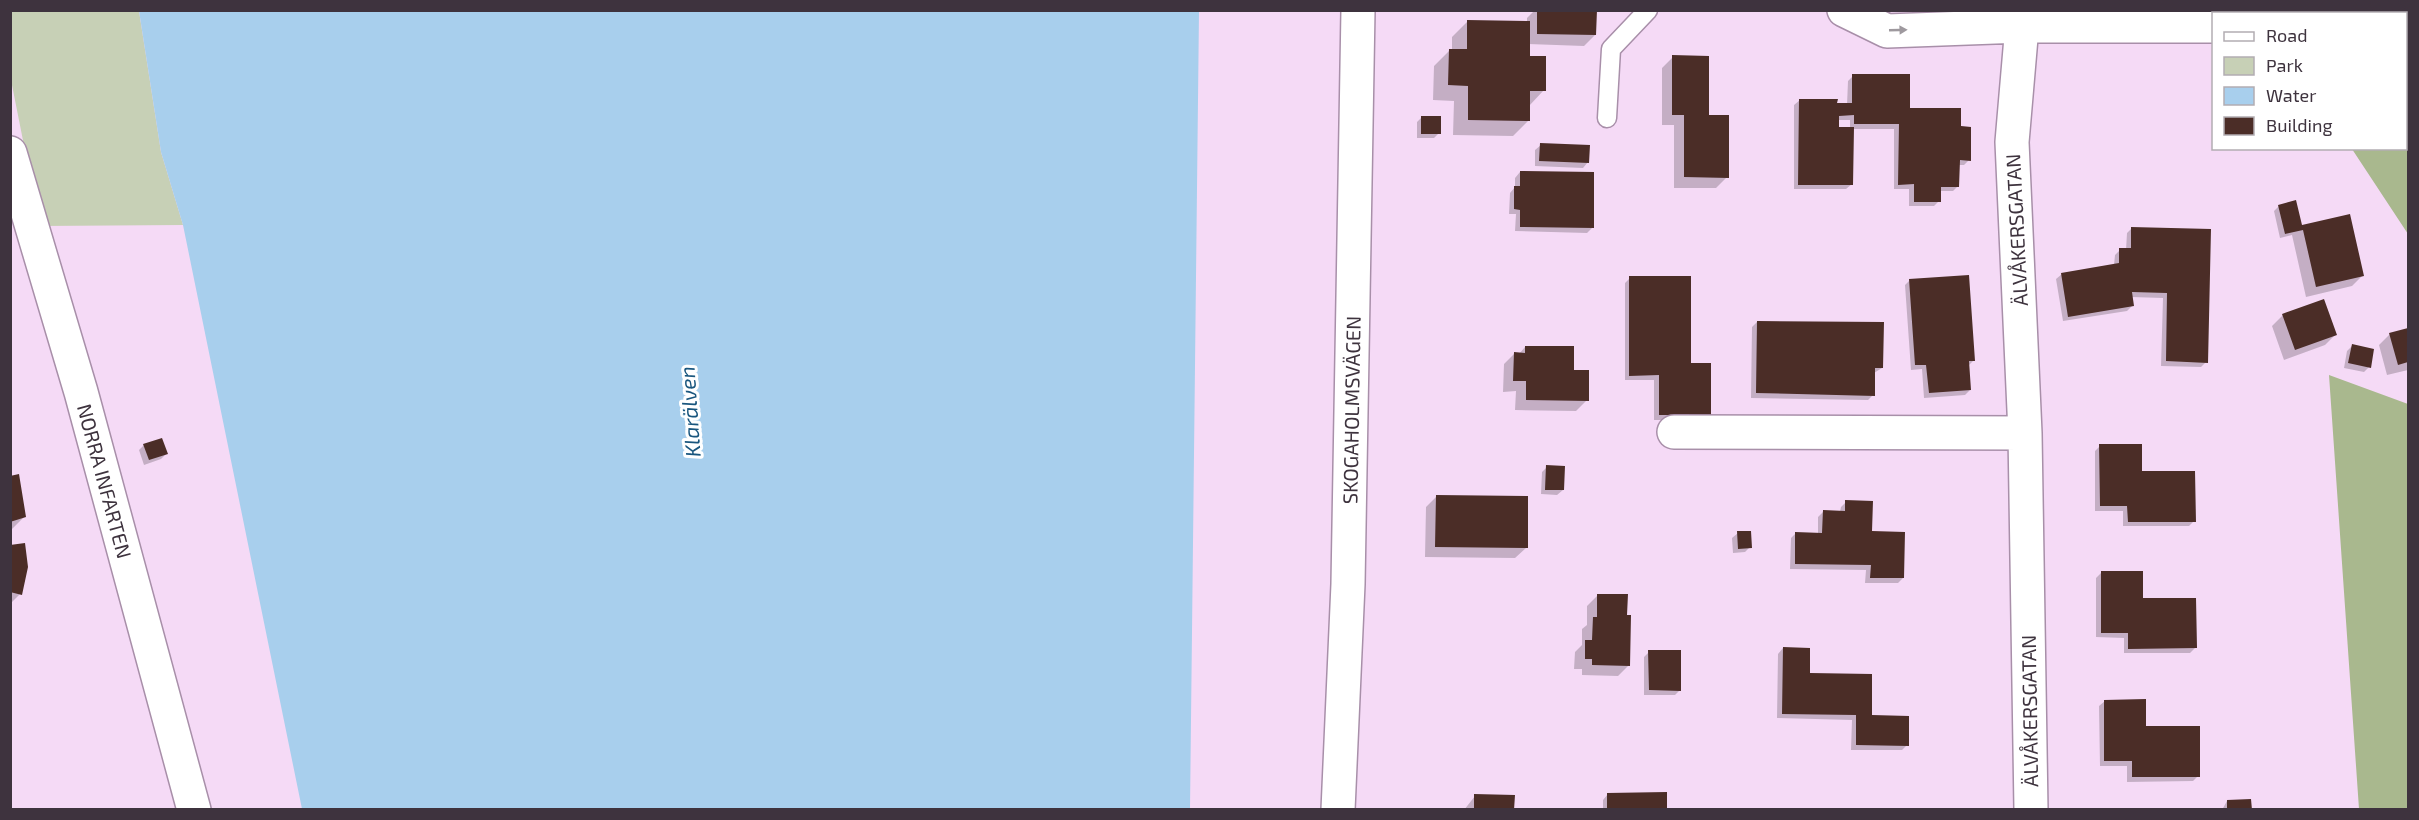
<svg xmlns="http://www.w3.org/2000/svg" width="2419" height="820" font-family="'Exo 2',sans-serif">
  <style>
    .green { fill: #c7d0b6 }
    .forest { fill: #a9b88e }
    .water { fill: #a8cfed }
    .shadow { fill: #0003; fill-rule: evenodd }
    .building { fill: #4b2d27 }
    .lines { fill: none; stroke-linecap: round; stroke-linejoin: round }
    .service-casing { stroke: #a88fa9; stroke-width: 21 }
    .minor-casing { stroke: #a88fa9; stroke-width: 36 }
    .tertiary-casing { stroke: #a88fa9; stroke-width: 36 }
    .service { stroke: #fff; stroke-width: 18 }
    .minor { stroke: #fff; stroke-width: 33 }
    .tertiary { stroke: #fff; stroke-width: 33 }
    .oneway { fill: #9e999e }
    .labels { text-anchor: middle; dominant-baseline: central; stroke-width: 6; stroke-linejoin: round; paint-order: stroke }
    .street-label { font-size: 20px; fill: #3e333e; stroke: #fff }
    .water-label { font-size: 21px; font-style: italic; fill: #19567e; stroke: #fff }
  </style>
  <rect width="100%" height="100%" fill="#f5daf6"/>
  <path class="green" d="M 10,11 L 139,11 L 161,152 L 183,225 L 40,226 L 11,80 Z"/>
  <path class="forest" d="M 2408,50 L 2408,234 L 2352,149 L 2406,148 L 2406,51 Z
    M 2329,375 L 2408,404 L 2408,809 L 2359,809 Z"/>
  <path class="water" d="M 139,11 L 1199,11 L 1190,809 L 302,809 L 183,225 L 161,152 Z"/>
  <path class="shadow" d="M 1535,10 L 1595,10 L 1595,35 L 1584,46 L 1528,44 L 1528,58 L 1544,90 L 1529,106 L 1529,120 L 1513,136 L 1453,135 L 1454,101 L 1433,100 L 1434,66 L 1449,51 L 1452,51 L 1452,37 L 1468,21 L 1527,22 L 1527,18 Z
    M 2288,10 L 2382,10 L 2381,14 L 2287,14 Z
    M 1673,57 L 1707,116 L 1727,177 L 1716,188 L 1674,188 L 1674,125 L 1662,125 L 1662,68 Z
    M 1853,76 L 1908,109 L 1960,128 L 1969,160 L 1964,165 L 1958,165 L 1958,186 L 1953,191 L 1939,191 L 1939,201 L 1934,206 L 1909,206 L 1909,189 L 1894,189 L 1894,129 L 1852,129 L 1852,184 L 1846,189 L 1794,189 L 1794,105 L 1800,100 L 1847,105 L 1848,81 ZM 1838,120 L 1850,120 L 1850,128 L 1838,128 Z
    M 1422,117 L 1439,133 L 1434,138 L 1417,138 L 1417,122 Z
    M 1541,145 L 1588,162 L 1583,168 L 1535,166 L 1535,150 Z
    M 1520,172 L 1592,228 L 1587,233 L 1515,231 L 1516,214 L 1509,214 L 1510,193 L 1515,187 L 1515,178 Z
    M 2279,206 L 2301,228 L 2363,275 L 2352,286 L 2306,297 L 2292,235 L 2280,238 L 2274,211 Z
    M 2132,228 L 2206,362 L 2201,367 L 2161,366 L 2163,298 L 2131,297 L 2132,306 L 2127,311 L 2063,321 L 2056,279 L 2062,274 L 2114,265 L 2115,255 L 2120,250 L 2126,250 L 2127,233 Z
    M 1630,278 L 1690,365 L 1710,415 L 1705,420 L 1654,420 L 1654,380 L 1625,380 L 1625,283 Z
    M 1910,280 L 1973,361 L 1968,366 L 1970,390 L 1965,395 L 1924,398 L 1922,369 L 1911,370 L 1905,285 Z
    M 2283,315 L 2336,334 L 2325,345 L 2284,360 L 2272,326 Z
    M 1757,322 L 1882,368 L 1874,373 L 1873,395 L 1868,400 L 1751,398 L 1752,327 Z
    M 2408,329 L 2408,370 L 2387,375 L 2379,345 L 2390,334 Z
    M 2352,346 L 2369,367 L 2364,372 L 2344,368 L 2347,351 Z
    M 1525,347 L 1573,371 L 1587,400 L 1576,411 L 1515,410 L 1516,391 L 1503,392 L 1504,364 L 1514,354 L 1519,354 Z
    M 144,445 L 166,454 L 161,459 L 144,465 L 139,450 Z
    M 2100,446 L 2140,472 L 2194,521 L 2189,526 L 2123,526 L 2123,511 L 2095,511 L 2095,451 Z
    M 1547,467 L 1563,490 L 1557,495 L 1541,494 L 1542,472 Z
    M 10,478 L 25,516 L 10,531 Z
    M 1437,496 L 1526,548 L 1515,558 L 1425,557 L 1426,507 Z
    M 1846,502 L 1903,578 L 1898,583 L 1865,583 L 1866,570 L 1790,569 L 1791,538 L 1796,533 L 1818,534 L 1818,517 L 1823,512 L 1840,512 L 1841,507 Z
    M 1738,533 L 1750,547 L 1745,552 L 1733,553 L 1732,538 Z
    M 10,547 L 20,594 L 10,604 Z
    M 2101,573 L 2142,599 L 2195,648 L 2190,653 L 2124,653 L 2124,638 L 2096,637 L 2096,578 Z
    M 1598,595 L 1629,665 L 1618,676 L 1582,675 L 1582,669 L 1574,669 L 1575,652 L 1582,645 L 1582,629 L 1587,625 L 1587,606 Z
    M 1783,648 L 1808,675 L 1870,716 L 1907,745 L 1902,750 L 1851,750 L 1852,720 L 1777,718 L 1778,654 Z
    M 1649,652 L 1680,690 L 1675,695 L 1644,695 L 1644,657 Z
    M 2105,701 L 2145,728 L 2198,776 L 2193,781 L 2127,782 L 2127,766 L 2100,766 L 2099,706 Z
    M 1608,794 L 1666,810 L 1603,810 L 1603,800 Z
    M 1475,796 L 1513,810 L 1464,810 Z
    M 2227,801 L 2250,810 L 2222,810 Z"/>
  <path class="building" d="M 1537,10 L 1597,10 L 1596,35 L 1537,34 Z
    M 2295,10 L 2383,10 L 2383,14 L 2295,14 Z
    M 1467,20 L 1530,21 L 1530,56 L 1546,56 L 1546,91 L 1530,91 L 1530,121 L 1468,120 L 1468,86 L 1448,85 L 1449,49 L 1467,49 Z
    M 1672,55 L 1709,56 L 1709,115 L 1729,115 L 1729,178 L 1684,177 L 1684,115 L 1672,115 Z
    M 1852,74 L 1910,74 L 1910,108 L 1961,108 L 1961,126 L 1971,127 L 1971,161 L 1960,160 L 1959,187 L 1941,187 L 1941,202 L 1914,202 L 1914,184 L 1898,185 L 1899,124 L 1854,124 L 1854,115 L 1839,116 L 1839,127 L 1854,127 L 1853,185 L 1798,185 L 1799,99 L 1838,99 L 1837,103 L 1852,103 Z
    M 1421,116 L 1441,116 L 1441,134 L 1421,134 Z
    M 1540,143 L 1590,145 L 1589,163 L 1539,161 Z
    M 1520,171 L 1594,172 L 1594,228 L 1520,227 L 1520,210 L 1514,209 L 1514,186 L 1520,186 Z
    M 2296,200 L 2302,225 L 2350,214 L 2364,276 L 2316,287 L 2303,230 L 2285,234 L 2278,205 Z
    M 2131,227 L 2211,229 L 2208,363 L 2166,361 L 2167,293 L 2132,292 L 2134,306 L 2068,317 L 2061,273 L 2119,263 L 2119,248 L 2131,248 Z
    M 1969,275 L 1975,361 L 1969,361 L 1971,390 L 1929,393 L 1926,365 L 1915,365 L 1909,279 Z
    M 1629,276 L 1691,276 L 1691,363 L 1711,363 L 1711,415 L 1659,415 L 1659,375 L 1629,376 Z
    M 2324,299 L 2337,335 L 2295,350 L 2282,314 Z
    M 1757,321 L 1884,322 L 1883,368 L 1875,368 L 1875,396 L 1756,393 Z
    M 2408,328 L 2408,362 L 2398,365 L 2389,333 Z
    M 2352,344 L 2374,349 L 2371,368 L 2348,363 Z
    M 1525,346 L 1574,346 L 1574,370 L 1589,370 L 1589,401 L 1526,400 L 1526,381 L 1513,381 L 1514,352 L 1525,353 Z
    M 162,438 L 168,454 L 149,460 L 143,444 Z
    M 2099,444 L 2142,444 L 2142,471 L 2195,471 L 2196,522 L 2128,522 L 2127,506 L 2100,506 Z
    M 1546,465 L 1565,466 L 1564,490 L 1545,490 Z
    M 19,474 L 26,517 L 10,522 L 10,476 Z
    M 1436,495 L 1528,496 L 1528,548 L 1435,547 Z
    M 1845,500 L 1873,501 L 1872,531 L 1905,532 L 1904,578 L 1870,578 L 1871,565 L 1795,564 L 1795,532 L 1822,533 L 1823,510 L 1845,511 Z
    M 1737,531 L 1751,531 L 1752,548 L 1738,549 Z
    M 25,543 L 28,567 L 22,595 L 10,592 L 10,545 Z
    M 2101,571 L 2143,571 L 2143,598 L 2196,598 L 2197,648 L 2128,649 L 2128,633 L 2101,633 Z
    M 1597,594 L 1628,594 L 1627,615 L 1631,615 L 1630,666 L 1592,665 L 1592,659 L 1585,659 L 1585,640 L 1592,640 L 1593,617 L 1597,617 Z
    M 1783,647 L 1810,648 L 1810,673 L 1872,674 L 1872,715 L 1909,716 L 1909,746 L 1856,745 L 1856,715 L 1782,714 Z
    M 1648,650 L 1681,650 L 1681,691 L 1649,690 Z
    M 2146,699 L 2146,726 L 2200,726 L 2200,777 L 2132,777 L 2132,761 L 2104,761 L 2104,700 Z
    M 1667,792 L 1667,810 L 1607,810 L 1607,793 Z
    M 1474,794 L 1515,795 L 1514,810 L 1474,810 Z
    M 2251,799 L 2252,810 L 2227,810 L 2227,800 Z"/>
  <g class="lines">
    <defs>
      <path id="service" d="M 1607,118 L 1611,49 L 1648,10"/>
      <path id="minor" d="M 1844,10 L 1887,31 L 2022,26 L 2214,26
        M 2029,10 L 2022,26 L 2012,142 L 2025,433 L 2031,810
        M 2246,14 L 2246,10
        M 1674,432 L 2025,433"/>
      <path id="tertiary" d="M 10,153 L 81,392 L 194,810
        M 1338,810 L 1348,584 L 1358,10"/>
    </defs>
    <use href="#service" class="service-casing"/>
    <use href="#minor" class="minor-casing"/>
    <use href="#tertiary" class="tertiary-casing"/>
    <use href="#service" class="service"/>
    <use href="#minor" class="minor"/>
    <use href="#tertiary" class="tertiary"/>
  </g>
  <defs><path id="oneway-solid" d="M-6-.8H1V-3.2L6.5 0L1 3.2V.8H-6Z" transform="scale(1.5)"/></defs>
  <use class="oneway" href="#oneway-solid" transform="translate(1898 30) rotate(-2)"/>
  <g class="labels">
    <g class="street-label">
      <text transform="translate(2016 230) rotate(-93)">ÄLVÅKERSGATAN</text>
      <text transform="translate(1351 410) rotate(-89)">SKOGAHOLMSVÄGEN</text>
      <text transform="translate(105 481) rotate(75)">NORRA INFARTEN</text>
      <text transform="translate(2029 711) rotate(-91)">ÄLVÅKERSGATAN</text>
    </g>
    <g class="water-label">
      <text transform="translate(689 412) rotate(-94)">Klarälven</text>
    </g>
  </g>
  <rect width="2419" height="820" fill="none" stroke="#3e333e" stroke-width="24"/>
  <rect x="2212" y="12" width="195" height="138" fill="#ffffff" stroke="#b2adb2" stroke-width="1.5"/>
  <rect x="2224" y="32" width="30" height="9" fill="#ffffff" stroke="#b2adb2" stroke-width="1.5"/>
  <text x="2266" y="42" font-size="18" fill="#3e333e">Road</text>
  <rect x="2224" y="57" width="30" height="18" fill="#c7d0b6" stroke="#b2adb2" stroke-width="1.5"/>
  <text x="2266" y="72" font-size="18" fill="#3e333e">Park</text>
  <rect x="2224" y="87" width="30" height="18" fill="#a8cfed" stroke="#b2adb2" stroke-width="1.5"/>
  <text x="2266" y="102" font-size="18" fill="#3e333e">Water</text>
  <rect x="2224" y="117" width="30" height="18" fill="#4b2d27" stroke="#b2adb2" stroke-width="1.5"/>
  <text x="2266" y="132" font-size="18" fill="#3e333e">Building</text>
</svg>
